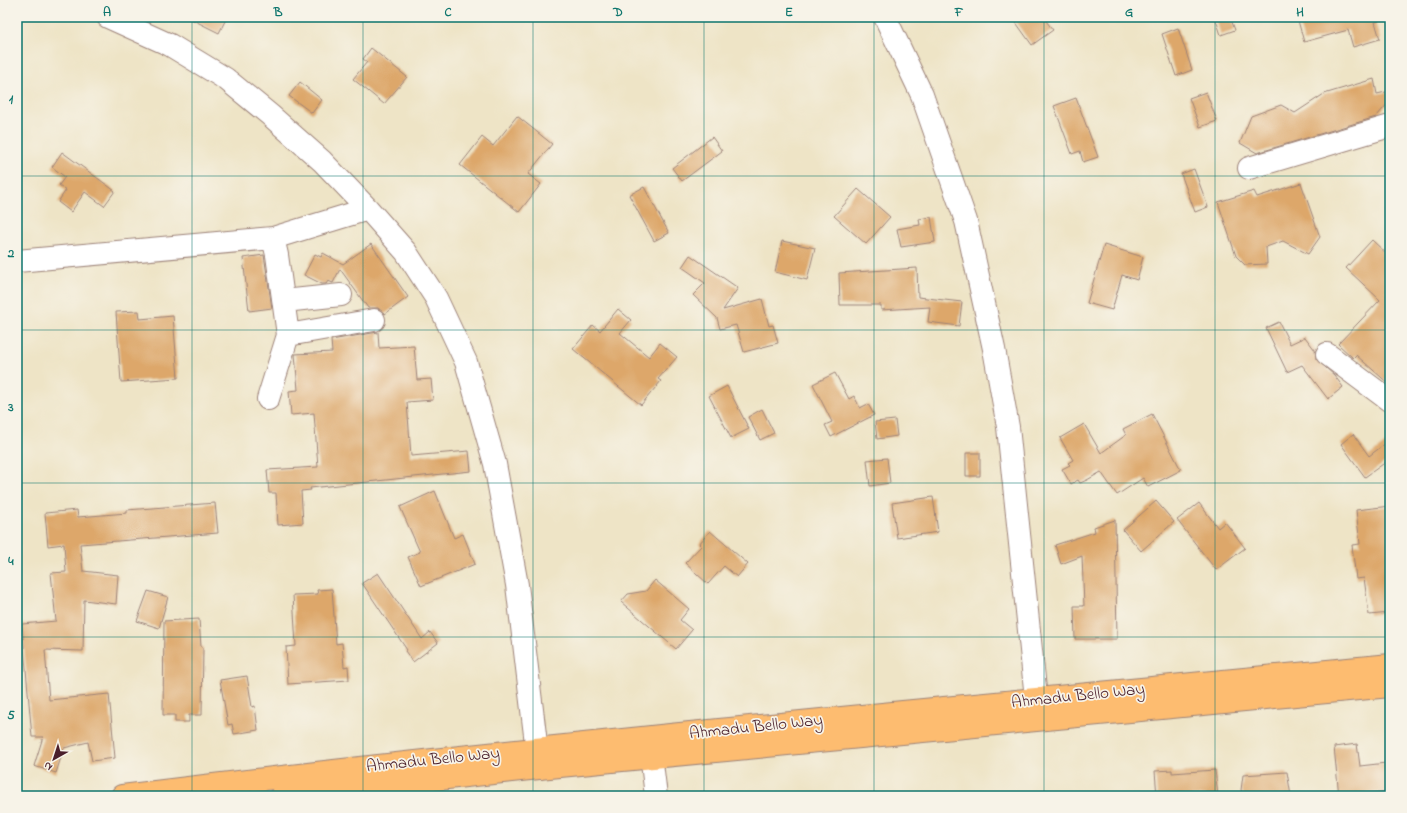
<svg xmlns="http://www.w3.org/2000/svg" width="1407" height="813" font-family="'Indie Flower',sans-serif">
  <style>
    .building { fill: #dda76b }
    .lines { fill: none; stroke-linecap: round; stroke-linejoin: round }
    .minor-casing { stroke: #9c8278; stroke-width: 24 }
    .major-casing { stroke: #9c8278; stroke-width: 24 }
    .minor { stroke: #fff; stroke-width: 22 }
    .major { stroke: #fdbc6f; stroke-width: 22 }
    .grid { fill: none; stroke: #0f766e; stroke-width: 1; stroke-opacity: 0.55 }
    .labels { text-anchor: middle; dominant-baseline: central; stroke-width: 3.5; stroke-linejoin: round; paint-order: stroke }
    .street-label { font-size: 17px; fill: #4a1f2b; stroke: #f7f3e8 }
    .neatline { fill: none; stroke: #0f766e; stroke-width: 1.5 }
    .grid-label { font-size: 13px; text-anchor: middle; font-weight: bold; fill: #0f766e }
  </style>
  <rect width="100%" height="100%" fill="#f7f3e8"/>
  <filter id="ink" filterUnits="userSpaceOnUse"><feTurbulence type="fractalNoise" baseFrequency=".025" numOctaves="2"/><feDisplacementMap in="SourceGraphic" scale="8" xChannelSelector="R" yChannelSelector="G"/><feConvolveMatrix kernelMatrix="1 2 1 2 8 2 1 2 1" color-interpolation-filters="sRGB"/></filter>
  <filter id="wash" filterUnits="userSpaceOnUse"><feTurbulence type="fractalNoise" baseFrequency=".012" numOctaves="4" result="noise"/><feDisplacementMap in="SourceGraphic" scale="16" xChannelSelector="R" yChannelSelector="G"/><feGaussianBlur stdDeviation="0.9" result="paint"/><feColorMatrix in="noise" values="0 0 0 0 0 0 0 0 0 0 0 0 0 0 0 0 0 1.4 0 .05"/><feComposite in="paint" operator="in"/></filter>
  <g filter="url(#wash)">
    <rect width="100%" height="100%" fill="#eee4c6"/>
    <g id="blocks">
      <path class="building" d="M 187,17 L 227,17 L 219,33 Z
        M 1012,17 L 1043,17 L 1053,30 L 1032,45 Z
        M 1215,17 L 1230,17 L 1235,30 L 1221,35 Z
        M 1297,17 L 1378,17 L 1379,21 L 1375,22 L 1380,39 L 1353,47 L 1348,30 L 1304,42 Z
        M 1178,28 L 1192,70 L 1176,76 L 1162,34 Z
        M 371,48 L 407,77 L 384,104 L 353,79 L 367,62 L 363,59 Z
        M 1374,79 L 1377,94 L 1390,91 L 1390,101 L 1376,117 L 1257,153 L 1240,143 L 1251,116 L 1281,105 L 1295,113 L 1324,94 Z
        M 300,82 L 322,100 L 312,113 L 289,96 Z
        M 1206,92 L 1217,121 L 1200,127 L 1189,98 Z
        M 1076,98 L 1098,157 L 1083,162 L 1080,151 L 1072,154 L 1054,106 Z
        M 517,116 L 552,144 L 528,174 L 541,184 L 519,212 L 460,165 L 482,137 L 493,146 Z
        M 712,137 L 722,151 L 682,181 L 672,168 Z
        M 62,152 L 115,191 L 104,206 L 85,192 L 71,212 L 58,202 L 66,190 L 59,185 L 65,177 L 52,167 Z
        M 1194,169 L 1208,207 L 1195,212 L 1181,174 Z
        M 1301,183 L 1320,237 L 1308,254 L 1283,241 L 1266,247 L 1267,264 L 1245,265 L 1236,256 L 1218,202 L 1254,191 L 1257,197 Z
        M 644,187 L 669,233 L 654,241 L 629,195 Z
        M 858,189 L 890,217 L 866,244 L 834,216 Z
        M 931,217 L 935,242 L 901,247 L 897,229 L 920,225 L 919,219 Z
        M 1372,240 L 1390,257 L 1390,385 L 1356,355 L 1353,358 L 1338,344 L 1380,300 L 1346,268 Z
        M 782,241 L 815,248 L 807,280 L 775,272 Z
        M 371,244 L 408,297 L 385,314 L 378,308 L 368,308 L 340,269 L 333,283 L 328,281 L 326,284 L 322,284 L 304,275 L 315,254 L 321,257 L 323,253 L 343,264 Z
        M 1104,245 L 1143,257 L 1137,280 L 1122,275 L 1112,310 L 1087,303 Z
        M 264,255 L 272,308 L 249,311 L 243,258 Z
        M 690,255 L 738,288 L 723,310 L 762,299 L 769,326 L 773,325 L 778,343 L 744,352 L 736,325 L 720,329 L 717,318 L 693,295 L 705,283 L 682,267 Z
        M 917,268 L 918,297 L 962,302 L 959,326 L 928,322 L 930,307 L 881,310 L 881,305 L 840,305 L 839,273 Z
        M 618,309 L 631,320 L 620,333 L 649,357 L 660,343 L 677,357 L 658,379 L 661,381 L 641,405 L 573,349 L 593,325 L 600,331 Z
        M 139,311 L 140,319 L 173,316 L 178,378 L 121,382 L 116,312 Z
        M 1279,322 L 1290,344 L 1305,337 L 1315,350 L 1316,359 L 1334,375 L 1343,387 L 1328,399 L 1302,365 L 1287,372 L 1266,328 Z
        M 378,332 L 379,348 L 414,346 L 417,380 L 431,379 L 433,400 L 407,402 L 411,456 L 469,451 L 471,471 L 310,488 L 311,490 L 301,491 L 303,523 L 278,525 L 276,493 L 269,493 L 267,470 L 318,467 L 314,413 L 291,415 L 289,391 L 298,390 L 295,354 L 332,352 L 331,340 Z
        M 835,373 L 849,399 L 854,396 L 860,408 L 868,404 L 874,415 L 831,437 L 825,425 L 832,422 L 813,384 Z
        M 727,386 L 749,429 L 731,438 L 709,396 Z
        M 762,409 L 774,433 L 760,440 L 748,417 Z
        M 1152,414 L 1181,470 L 1148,487 L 1143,478 L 1117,495 L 1101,472 L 1087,480 L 1080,483 L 1078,480 L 1071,484 L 1062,469 L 1070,465 L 1068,463 L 1073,460 L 1060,438 L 1084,424 L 1101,453 L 1126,435 L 1123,429 Z
        M 895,420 L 897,436 L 877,439 L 875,422 Z
        M 1353,434 L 1369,456 L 1390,440 L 1390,459 L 1365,477 L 1341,444 Z
        M 966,453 L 980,453 L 980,476 L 966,476 Z
        M 887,458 L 890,483 L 870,486 L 867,460 Z
        M 435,491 L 454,538 L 463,534 L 475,564 L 421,586 L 408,557 L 420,552 L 400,507 Z
        M 933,497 L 938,532 L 897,538 L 892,503 Z
        M 1156,501 L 1174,522 L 1141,551 L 1123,530 Z
        M 215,503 L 218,533 L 80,544 L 83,571 L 118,575 L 116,604 L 84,600 L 83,651 L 45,650 L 49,700 L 109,694 L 115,758 L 92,761 L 88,742 L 64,748 L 56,773 L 34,766 L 43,737 L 32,737 L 22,624 L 56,621 L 51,573 L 66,572 L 64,544 L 48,546 L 45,513 L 77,510 L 78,517 L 127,513 L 127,510 Z
        M 1199,503 L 1218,528 L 1225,522 L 1245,548 L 1216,570 L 1177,520 Z
        M 1390,506 L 1390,573 L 1388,573 L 1390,613 L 1369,615 L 1364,578 L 1356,579 L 1352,545 L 1360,544 L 1356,510 Z
        M 1115,520 L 1117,639 L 1075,639 L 1074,606 L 1084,606 L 1082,556 L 1061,564 L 1055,545 L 1095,532 L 1094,527 Z
        M 710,531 L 748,564 L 737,577 L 724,566 L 708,584 L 685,563 L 701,546 L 699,544 Z
        M 378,573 L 422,639 L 430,632 L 438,643 L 413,662 L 405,651 L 407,650 L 362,583 Z
        M 655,580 L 689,609 L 680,620 L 692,630 L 676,649 L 621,602 L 628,594 L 646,591 Z
        M 332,589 L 336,644 L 342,643 L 344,667 L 348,666 L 349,680 L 288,684 L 286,647 L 296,646 L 293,595 L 318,594 L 317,590 Z
        M 148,591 L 168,597 L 159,628 L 137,621 Z
        M 199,619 L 201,647 L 203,647 L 202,715 L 189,715 L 189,722 L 175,722 L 175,715 L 163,715 L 164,621 Z
        M 247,676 L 252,707 L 255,706 L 258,730 L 234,734 L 232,724 L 228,725 L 220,680 Z
        M 1357,744 L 1360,766 L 1386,763 L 1389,791 L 1363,794 L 1363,796 L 1339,796 L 1334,747 Z
        M 1172,770 L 1172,773 L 1215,770 L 1218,796 L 1157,796 L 1155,771 Z
        M 1287,772 L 1291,796 L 1244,796 L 1241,790 L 1243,775 Z"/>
    </g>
  </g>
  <g filter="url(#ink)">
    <use href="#blocks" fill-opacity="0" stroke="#9c8278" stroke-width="1"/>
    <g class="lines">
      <defs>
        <path id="minor" d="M 108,17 L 170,45 L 226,79 L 270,115 L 322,161 L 368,209 L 406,252 L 436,298 L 466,362 L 495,464 L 517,585 L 539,768
          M 885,17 L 922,95 L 966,221 L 994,349 L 1008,427 L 1038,718
          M 1249,168 L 1390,126
          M 17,261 L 273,238 L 368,209
          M 284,301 L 341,295
          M 288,335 L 374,320
          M 1327,354 L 1390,401
          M 268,399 L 288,335 L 277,255 L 273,238
          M 649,738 L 656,796"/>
        <path id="major" d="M 122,796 C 544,744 967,706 1390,665
          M 282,796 L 539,768 L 1390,686"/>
      </defs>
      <use href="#minor" class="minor-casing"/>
      <use href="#major" class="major-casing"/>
      <use href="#minor" class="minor"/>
      <use href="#major" class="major"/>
    </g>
  </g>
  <path class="grid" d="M 192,17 L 192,796M 363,17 L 363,796M 533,17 L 533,796M 704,17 L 704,796M 874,17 L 874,796M 1044,17 L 1044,796M 1215,17 L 1215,796M 17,176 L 1390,176M 17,330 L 1390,330M 17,483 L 1390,483M 17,637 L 1390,637"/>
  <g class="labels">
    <g class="street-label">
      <text transform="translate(1078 696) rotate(-6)">Ahmadu Bello Way</text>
      <text transform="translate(756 727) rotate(-6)">Ahmadu Bello Way</text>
      <text transform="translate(433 760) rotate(-6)">Ahmadu Bello Way</text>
    </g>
  </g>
  <rect width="1407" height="813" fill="none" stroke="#f7f3e8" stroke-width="44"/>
  <g transform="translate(54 759) rotate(219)" stroke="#f7f3e8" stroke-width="3" paint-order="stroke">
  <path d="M0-3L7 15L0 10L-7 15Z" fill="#4a1f2b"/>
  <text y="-6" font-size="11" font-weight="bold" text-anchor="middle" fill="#4a1f2b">N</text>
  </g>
  <rect x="22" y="22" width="1363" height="769" class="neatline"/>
  <g class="grid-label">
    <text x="107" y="16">A</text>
    <text x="278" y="16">B</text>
    <text x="448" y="16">C</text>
    <text x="618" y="16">D</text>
    <text x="789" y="16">E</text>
    <text x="959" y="16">F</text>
    <text x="1129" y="16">G</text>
    <text x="1300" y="16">H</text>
    <text x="11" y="103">1</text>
    <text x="11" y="257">2</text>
    <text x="11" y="411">3</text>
    <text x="11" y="565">4</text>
    <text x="11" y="719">5</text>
  </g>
</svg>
